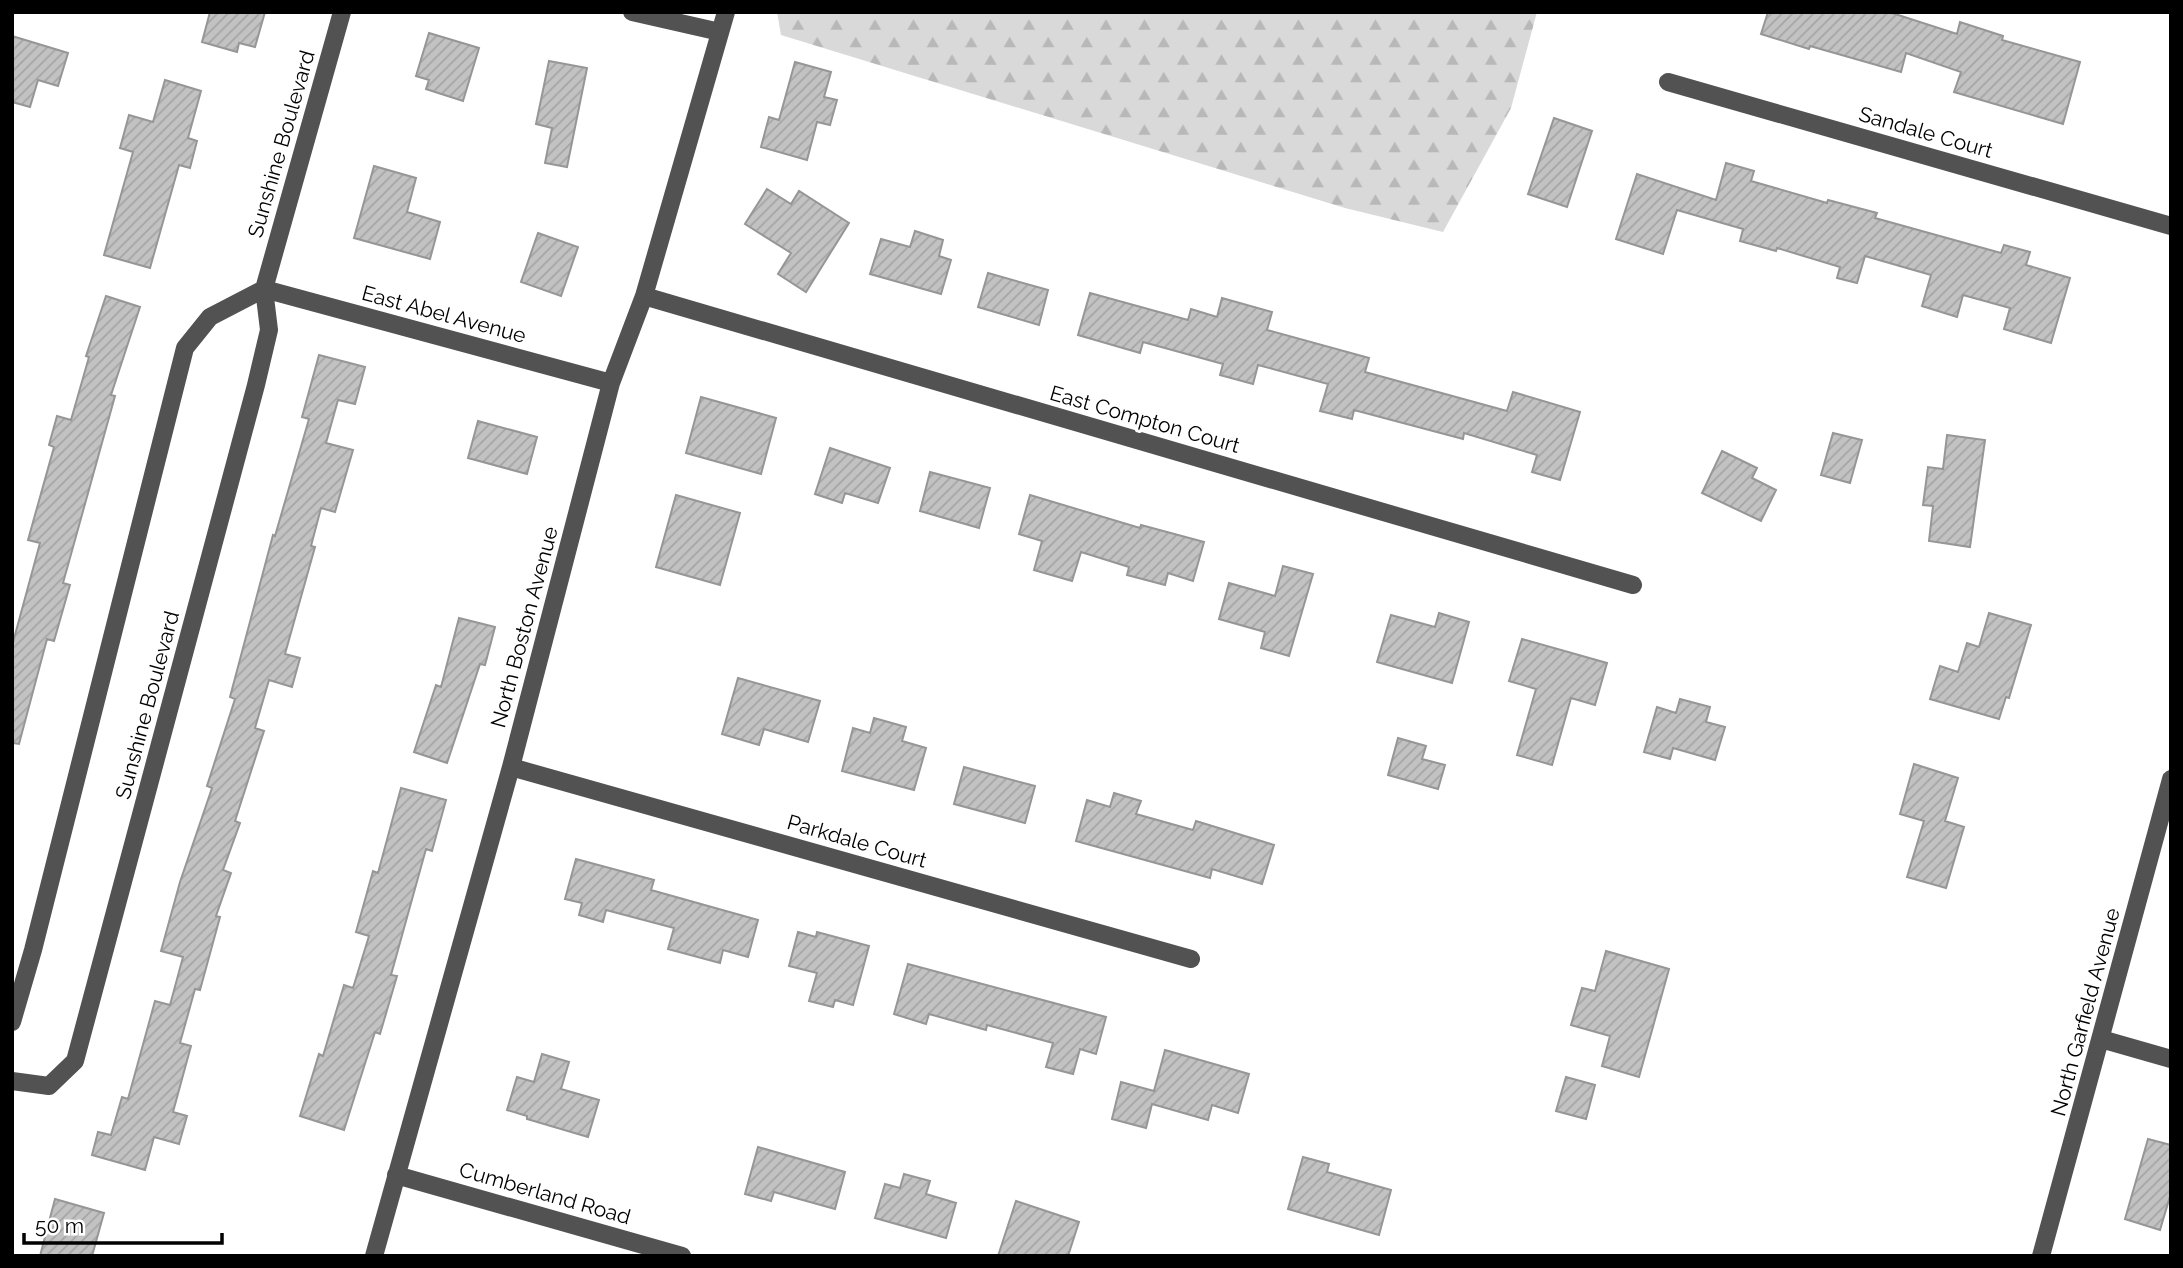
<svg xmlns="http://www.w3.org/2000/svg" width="2183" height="1268" font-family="Raleway,sans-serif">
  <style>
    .forest { fill: url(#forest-firs) }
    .building { fill: url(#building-hatch); stroke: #969696; stroke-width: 2 }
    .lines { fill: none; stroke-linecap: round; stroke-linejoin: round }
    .minor { stroke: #525252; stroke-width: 18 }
    .labels { text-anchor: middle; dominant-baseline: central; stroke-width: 6; stroke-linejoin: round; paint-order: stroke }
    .street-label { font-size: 21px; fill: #000; stroke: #fff }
  </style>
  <defs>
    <pattern id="forest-firs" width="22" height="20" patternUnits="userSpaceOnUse" patternTransform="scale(1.75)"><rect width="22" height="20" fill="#d9d9d9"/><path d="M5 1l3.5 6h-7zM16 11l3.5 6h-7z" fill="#b8b8b8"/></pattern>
    <pattern id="building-hatch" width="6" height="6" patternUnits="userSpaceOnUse" patternTransform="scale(1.75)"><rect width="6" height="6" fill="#c2c2c2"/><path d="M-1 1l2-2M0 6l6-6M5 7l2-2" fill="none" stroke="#a5a5a5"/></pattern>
  </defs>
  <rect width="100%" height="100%" fill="#fff"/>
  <path class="forest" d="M 777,12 L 1537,12 L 1511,108 L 1443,232 L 1345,208 L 781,35 Z"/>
  <path class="building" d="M 210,12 L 265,12 L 255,47 L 239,43 L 237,52 L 202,42 Z
    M 1768,12 L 1889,12 L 1957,34 L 1960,22 L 2003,36 L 2002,40 L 2080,62 L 2063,124 L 1954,92 L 1961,72 L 1906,53 L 1901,72 L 1810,46 L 1809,49 L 1761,34 Z
    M 429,33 L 479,48 L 463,101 L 426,89 L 429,80 L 416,76 Z
    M 12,36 L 68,53 L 58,86 L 38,80 L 30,107 L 12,102 Z
    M 549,61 L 587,68 L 567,167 L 545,163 L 552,128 L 536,124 Z
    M 795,62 L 831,72 L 824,97 L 837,100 L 830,125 L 817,122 L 807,160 L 761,147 L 769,117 L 779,120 Z
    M 165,80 L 201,91 L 188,138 L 197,141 L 190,168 L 179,165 L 150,268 L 104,255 L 133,152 L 120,148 L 129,115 L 153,122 Z
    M 1554,118 L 1592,131 L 1567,207 L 1528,194 Z
    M 1726,163 L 1754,171 L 1751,181 L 1827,203 L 1828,200 L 1877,213 L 1875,218 L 2001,253 L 2004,245 L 2030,252 L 2026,265 L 2070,278 L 2051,343 L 2004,329 L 2010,308 L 1963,295 L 1957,317 L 1922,306 L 1931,275 L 1865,256 L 1857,283 L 1837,278 L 1840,267 L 1777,248 L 1776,251 L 1740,241 L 1743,229 L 1677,210 L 1663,254 L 1616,239 L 1637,174 L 1716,200 Z
    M 374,166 L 416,178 L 407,212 L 440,222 L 430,259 L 354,238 Z
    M 767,189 L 791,204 L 799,191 L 849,223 L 806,292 L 778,274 L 791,253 L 745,224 Z
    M 915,231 L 943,240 L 939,256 L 951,260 L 941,294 L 870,274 L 881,239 L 910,247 Z
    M 538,233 L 578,247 L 561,296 L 521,282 Z
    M 988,273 L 1048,290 L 1039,325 L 978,307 Z
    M 1090,293 L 1188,320 L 1191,309 L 1217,317 L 1222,298 L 1272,312 L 1267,330 L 1369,358 L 1365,372 L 1507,411 L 1513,392 L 1580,412 L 1560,480 L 1532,472 L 1537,455 L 1464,433 L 1463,439 L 1354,410 L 1352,419 L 1320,411 L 1328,384 L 1258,365 L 1253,384 L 1220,375 L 1223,364 L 1143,342 L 1140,353 L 1078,335 Z
    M 106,296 L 140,307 L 111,395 L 115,396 L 63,583 L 70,585 L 54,641 L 47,639 L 19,744 L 12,743 L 12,646 L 40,543 L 28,540 L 54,447 L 49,445 L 57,416 L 71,420 L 89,357 L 86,356 Z
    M 319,355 L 365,367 L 355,404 L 338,400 L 326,443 L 353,450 L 335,512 L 321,508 L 311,546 L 315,547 L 285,654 L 300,658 L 292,687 L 269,680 L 255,728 L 264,731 L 235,821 L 240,823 L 223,870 L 231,873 L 216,916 L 220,917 L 200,990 L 195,989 L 180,1043 L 191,1046 L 173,1112 L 187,1116 L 179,1144 L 154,1137 L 145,1170 L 92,1155 L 98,1132 L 111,1135 L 122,1097 L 128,1099 L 155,1001 L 170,1005 L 183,957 L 161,951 L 180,882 L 212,788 L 207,786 L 235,699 L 230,697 L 273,535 L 275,536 L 309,419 L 302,417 Z
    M 701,397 L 776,418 L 761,474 L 686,453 Z
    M 478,421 L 537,437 L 527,474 L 468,458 Z
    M 1833,433 L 1862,440 L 1850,483 L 1821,475 Z
    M 1947,435 L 1985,440 L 1970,547 L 1929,541 L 1933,506 L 1923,505 L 1928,467 L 1943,469 Z
    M 830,448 L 890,468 L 878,503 L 845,493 L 842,503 L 815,494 Z
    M 1722,451 L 1757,468 L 1752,478 L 1776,490 L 1761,521 L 1702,493 Z
    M 930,472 L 990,488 L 979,528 L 920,511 Z
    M 676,495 L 740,513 L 720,585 L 656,567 Z
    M 1030,495 L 1140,528 L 1141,525 L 1204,542 L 1193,581 L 1168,573 L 1165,585 L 1127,575 L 1129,567 L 1081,552 L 1072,581 L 1034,570 L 1042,541 L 1019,534 Z
    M 1283,566 L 1313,574 L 1289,656 L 1261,648 L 1265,632 L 1219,619 L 1229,583 L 1275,596 Z
    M 1439,613 L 1469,622 L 1452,683 L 1377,662 L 1391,615 L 1435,627 Z
    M 1989,613 L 2031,625 L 2009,698 L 2006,697 L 1999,719 L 1930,699 L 1940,666 L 1958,672 L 1967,643 L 1979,647 Z
    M 459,618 L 495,627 L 485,665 L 480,664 L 447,763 L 414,752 L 436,685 L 441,687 Z
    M 1522,639 L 1607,663 L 1595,705 L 1571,698 L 1552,765 L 1517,755 L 1536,689 L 1509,681 Z
    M 738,678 L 820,701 L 808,742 L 764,729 L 759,745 L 722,734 Z
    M 1680,699 L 1710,707 L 1706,722 L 1725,727 L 1715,760 L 1673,748 L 1670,759 L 1644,752 L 1657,707 L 1676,713 Z
    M 874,718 L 906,727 L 902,741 L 926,748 L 914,790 L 842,771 L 853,728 L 870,733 Z
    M 1398,738 L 1426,746 L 1422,759 L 1445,765 L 1438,789 L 1388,775 Z
    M 1914,764 L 1958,778 L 1945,821 L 1964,827 L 1946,888 L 1907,877 L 1924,821 L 1900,814 Z
    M 964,767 L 1035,786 L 1025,823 L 954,804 Z
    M 401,788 L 446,800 L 432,851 L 426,849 L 391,975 L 397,976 L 380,1034 L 375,1032 L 344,1130 L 300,1116 L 319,1054 L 323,1056 L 344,985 L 353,988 L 369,936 L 356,932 L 373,871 L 378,873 Z
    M 1114,793 L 1141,801 L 1136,814 L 1193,830 L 1196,821 L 1274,845 L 1262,884 L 1212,869 L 1210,878 L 1076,841 L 1087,800 L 1110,807 Z
    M 576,859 L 654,880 L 651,890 L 758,920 L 748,957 L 723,950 L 720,963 L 668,949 L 674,928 L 606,910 L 603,922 L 579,915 L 582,903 L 565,899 Z
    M 798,932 L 816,937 L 817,932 L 869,946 L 853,1005 L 835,1000 L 833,1007 L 809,1001 L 817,973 L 789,966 Z
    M 1606,951 L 1669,969 L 1639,1077 L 1602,1066 L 1610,1036 L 1571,1025 L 1582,988 L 1595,991 Z
    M 908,964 L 1106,1017 L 1096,1054 L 1080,1049 L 1073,1074 L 1046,1067 L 1053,1043 L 987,1025 L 986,1030 L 929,1014 L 926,1024 L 894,1014 Z
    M 1165,1050 L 1249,1074 L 1238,1113 L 1212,1105 L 1208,1120 L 1152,1104 L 1146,1128 L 1112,1119 L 1121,1082 L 1154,1091 Z
    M 542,1054 L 569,1062 L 561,1089 L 599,1100 L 588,1137 L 527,1119 L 527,1116 L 507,1110 L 517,1077 L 534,1082 Z
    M 1566,1077 L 1595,1085 L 1586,1119 L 1556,1111 Z
    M 2148,1139 L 2171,1145 L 2171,1193 L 2160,1230 L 2125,1219 Z
    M 758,1147 L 845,1172 L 835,1209 L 774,1192 L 771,1201 L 745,1194 Z
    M 1303,1157 L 1329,1164 L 1327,1172 L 1391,1190 L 1379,1235 L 1288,1209 Z
    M 904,1174 L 930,1181 L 926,1194 L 956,1203 L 946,1238 L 875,1218 L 885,1184 L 900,1188 Z
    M 55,1199 L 104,1213 L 92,1256 L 40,1256 Z
    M 1016,1201 L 1079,1222 L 1068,1256 L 998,1256 Z"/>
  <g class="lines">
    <path class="minor" d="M 632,12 L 720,32
      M 1668,82 L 2171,226
      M 264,289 L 611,383
      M 644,296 L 1633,585
      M 511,767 L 1191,959
      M 12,1022 L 33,950 L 185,348 L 210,317 L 264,289
      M 2101,1039 L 2171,1059
      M 12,1081 L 49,1086 L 75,1061 L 256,385 L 269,330 L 264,289 L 342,12
      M 396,1175 L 682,1256
      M 374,1256 L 511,767 L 611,383 L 644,296 L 726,12
      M 2041,1256 L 2171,779"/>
  </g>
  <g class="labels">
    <g class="street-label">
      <text transform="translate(1926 132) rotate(16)">Sandale Court</text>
      <text transform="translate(281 144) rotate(-74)">Sunshine Boulevard</text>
      <text transform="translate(444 314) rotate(15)">East Abel Avenue</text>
      <text transform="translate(1145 419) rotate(16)">East Compton Court</text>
      <text transform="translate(524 627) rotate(-75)">North Boston Avenue</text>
      <text transform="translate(147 705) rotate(-75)">Sunshine Boulevard</text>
      <text transform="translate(857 841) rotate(16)">Parkdale Court</text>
      <text transform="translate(2085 1012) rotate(-75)">North Garfield Avenue</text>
      <text transform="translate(545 1193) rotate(16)">Cumberland Road</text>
    </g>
  </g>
  <rect width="2183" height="1268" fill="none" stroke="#000000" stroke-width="28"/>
  <path d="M24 1233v10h198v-10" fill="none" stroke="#000000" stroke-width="3.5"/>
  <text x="35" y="1233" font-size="21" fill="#000000" stroke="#ffffff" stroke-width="5" paint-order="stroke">50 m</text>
</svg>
